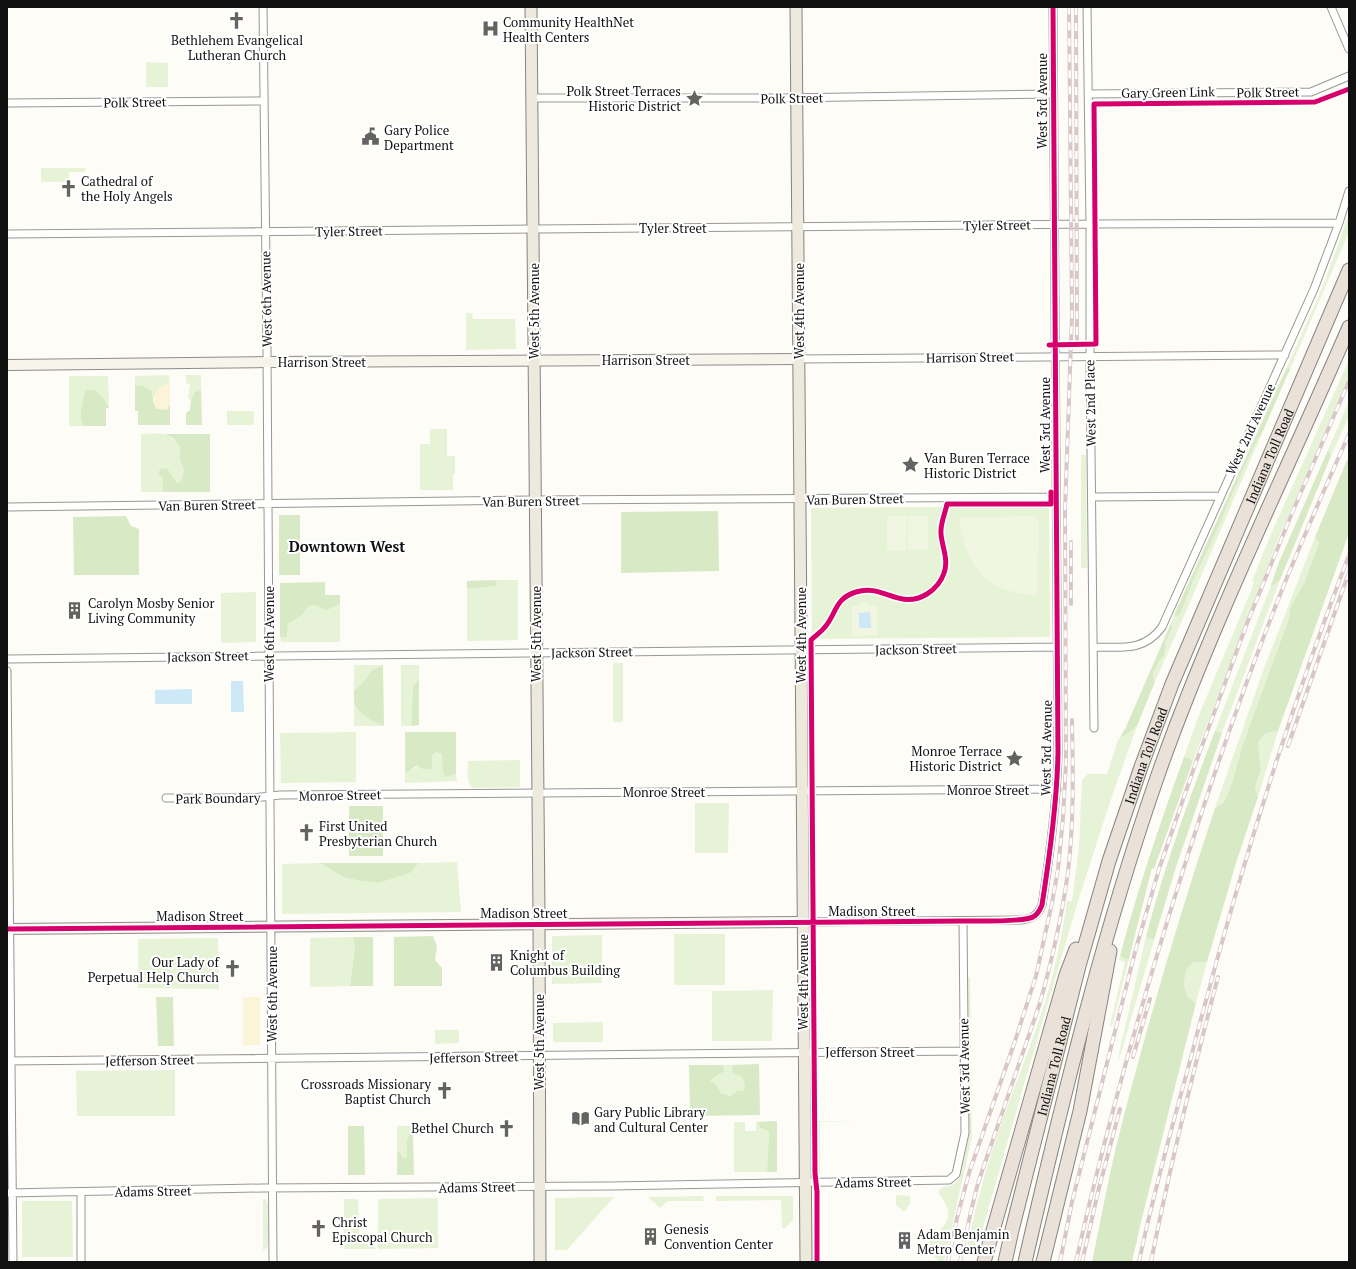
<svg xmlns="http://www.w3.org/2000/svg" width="1356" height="1269" font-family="'PT Serif',serif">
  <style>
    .green { fill: #e7f3d7 }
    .forest { fill: #d8eac5 }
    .sand { fill: #fcf4d9 }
    .pitch { fill: #f0f6e1 }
    .water { fill: #cde8f7 }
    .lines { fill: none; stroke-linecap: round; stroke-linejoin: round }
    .street-casing { stroke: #979795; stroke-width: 9 }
    .secondary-casing { stroke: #8e8d8b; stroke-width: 12 }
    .primary-casing { stroke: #858482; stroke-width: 13 }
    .highway-casing { stroke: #858482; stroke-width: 15 }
    .street { stroke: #fffffe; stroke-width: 7 }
    .secondary { stroke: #f6f4eb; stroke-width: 10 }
    .primary { stroke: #ede9dc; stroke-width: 11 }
    .highway { stroke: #eae1d8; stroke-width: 13 }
    .rail-casing { stroke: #d9c6c7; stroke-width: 4 }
    .rail { stroke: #fff; stroke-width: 2.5; stroke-dasharray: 8; stroke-linecap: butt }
    .cycleway-casing { stroke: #fff; stroke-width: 8 }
    .cycleway { stroke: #d6006c; stroke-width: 5 }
    .labels { text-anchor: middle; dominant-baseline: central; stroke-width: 4; stroke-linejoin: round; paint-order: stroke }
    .poi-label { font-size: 13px; fill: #111; stroke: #fff; text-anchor: start }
    .street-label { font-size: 13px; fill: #111; stroke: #fff }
    .quarter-label { font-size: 15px; font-weight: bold; fill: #111; stroke: #fff }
  </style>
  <rect width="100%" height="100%" fill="#fdfcf7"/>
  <path class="green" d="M 146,62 L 168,63 L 168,87 L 146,87 Z
    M 85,168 L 85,172 L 69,172 L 69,182 L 41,182 L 41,168 Z
    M 1349,214 L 1349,232 L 1290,369 L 1287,367 L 1323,286 Z
    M 466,313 L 472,313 L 473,319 L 515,319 L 516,349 L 466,350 Z
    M 1349,360 L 1349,376 L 1279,537 L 1193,761 L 1189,758 L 1184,757 L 1198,717 L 1251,591 L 1254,582 L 1252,581 L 1271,534 Z
    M 169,375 L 170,383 C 161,385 156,391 154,399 L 152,391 L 144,386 L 135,385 L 135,376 Z
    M 186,375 L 201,375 L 201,390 L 195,392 L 191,401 L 188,397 L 190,384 L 186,383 Z
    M 69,376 L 108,376 L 109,408 L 104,399 L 85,390 C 83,401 78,416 83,426 L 69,426 Z
    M 1349,401 L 1349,416 L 1331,456 L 1328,450 Z
    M 227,411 L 254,411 L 254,425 L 227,425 Z
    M 430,429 L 447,429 L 447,456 L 455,456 L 455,473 L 453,475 L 453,490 L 420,490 L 420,444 L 430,444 Z
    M 1263,431 L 1181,623 L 1154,684 L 1153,673 L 1160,660 L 1164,656 L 1166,641 L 1172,629 L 1171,623 L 1174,615 L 1178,616 L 1180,615 L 1196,574 L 1210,546 L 1245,465 L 1254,446 Z
    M 141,434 C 160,434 168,430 180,447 L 179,457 L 184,470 L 182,481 L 177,483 L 172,475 L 163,479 L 163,492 L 141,492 Z
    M 1081,455 L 1086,455 L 1087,568 L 1081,568 Z
    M 1049,506 L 1050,637 L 812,639 L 811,508 Z
    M 1315,537 L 1319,543 L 1305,581 L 1290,608 L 1289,618 L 1243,744 L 1231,786 L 1224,802 L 1215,808 L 1263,671 Z
    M 497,580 L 518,580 L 518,640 L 467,641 L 467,589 L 496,586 Z
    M 1280,580 L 1222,733 L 1215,731 L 1271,585 L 1274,585 Z
    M 256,592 L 256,642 L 221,643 L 221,593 Z
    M 340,604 L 340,642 L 281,642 L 280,637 L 287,637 L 288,624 L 304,611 L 308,606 L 312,605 L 320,606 L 327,611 Z
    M 613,663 L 623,663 L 623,722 L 613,722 Z
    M 354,665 L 383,665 L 372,670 L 366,679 L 354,691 Z
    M 401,665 L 419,665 L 419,679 L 413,686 L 411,726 L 401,726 Z
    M 354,701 C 360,714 371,722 384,726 L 354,726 Z
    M 1137,726 L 1111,799 L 1078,901 L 1025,1081 L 976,1252 L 966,1250 C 974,1214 983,1179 994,1145 C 1012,1090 1036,1037 1051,981 C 1058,955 1063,928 1067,901 L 1072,901 L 1079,847 L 1082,780 L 1088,774 L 1107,774 L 1118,740 L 1121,736 L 1125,736 Z
    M 1278,731 L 1258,797 L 1255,787 L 1261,770 L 1258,742 L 1266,733 Z
    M 356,732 L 356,782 L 281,783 L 280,733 Z
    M 435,752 L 442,754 L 446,777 L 456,774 L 457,781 L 405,783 L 405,771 L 407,773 L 432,756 Z
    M 520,760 L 520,787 L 472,788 C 466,780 468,770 468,761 Z
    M 695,803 L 729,803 L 728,853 L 695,853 Z
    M 457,862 L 461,912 L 282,914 L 282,864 L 320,863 L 343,877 L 379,883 L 410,873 L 419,863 Z
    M 674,934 L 725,934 L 725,985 L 674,985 Z
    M 602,935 L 602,983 L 552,984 L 552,936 Z
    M 353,937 L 355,946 L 350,986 L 310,987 L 310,938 Z
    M 1146,937 L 1154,940 L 1119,1060 L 1119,1053 Z
    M 218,938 L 219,989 L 138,988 L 138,939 Z
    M 1120,956 L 1125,959 L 1129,959 L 1112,1026 L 1110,1025 L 1125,962 L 1119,960 Z
    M 1194,962 L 1207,962 L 1196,1003 L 1187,996 L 1184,984 L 1186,968 Z
    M 970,977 L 972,1137 L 944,1262 L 939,1262 L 924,1245 C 929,1242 933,1237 938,1232 C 952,1218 951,1209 939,1194 L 939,1190 L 942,1188 L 953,1185 L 959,1179 L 969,1137 L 967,978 Z
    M 773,990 L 772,1041 L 712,1041 L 712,991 Z
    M 603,1022 L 603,1042 L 553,1042 L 553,1023 Z
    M 435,1030 L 459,1030 L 459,1043 L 435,1044 Z
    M 723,1065 L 732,1065 L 733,1073 L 742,1077 L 745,1085 L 743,1091 L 737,1091 L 730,1096 L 721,1093 L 715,1083 L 710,1081 L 717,1075 L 723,1072 Z
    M 175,1070 L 175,1116 L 77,1116 L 76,1071 Z
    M 816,1121 L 856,1122 L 820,1122 L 820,1174 L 816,1173 Z
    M 734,1122 L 745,1122 L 745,1131 L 756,1131 L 756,1122 L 758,1122 L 760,1128 L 765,1130 L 769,1132 L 767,1172 L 734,1172 Z
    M 397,1126 L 413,1126 L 413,1133 L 409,1134 L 407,1141 L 407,1157 L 403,1158 L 400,1152 L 397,1152 Z
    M 896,1195 L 910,1196 L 910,1204 L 904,1212 L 896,1205 Z
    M 703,1196 L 704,1201 L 668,1201 L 660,1208 L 648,1197 Z
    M 716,1196 L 793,1196 L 793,1220 L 785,1228 L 782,1228 L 781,1200 L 716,1201 Z
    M 614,1197 L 567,1250 L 555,1250 L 555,1198 Z
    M 438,1198 L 438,1248 L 378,1249 L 378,1199 Z
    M 263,1199 L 266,1199 L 268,1206 L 268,1245 L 267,1248 L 263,1250 Z
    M 344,1199 L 358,1199 L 359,1234 L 374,1234 L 375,1249 L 344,1249 Z
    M 22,1201 L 72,1201 L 73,1257 L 22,1257 Z"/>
  <path class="forest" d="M 1287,367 L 1290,369 L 1263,431 L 1254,446 L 1245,465 L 1210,546 L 1196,574 L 1180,615 L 1178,616 L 1174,615 Z
    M 135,385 L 144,386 L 152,391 L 154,405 L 168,407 L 170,404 L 170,425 L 138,425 L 138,411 L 135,411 Z
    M 85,390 L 95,390 L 104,399 L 109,408 L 106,408 L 106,426 L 83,426 C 78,416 83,401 85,390 Z
    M 201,390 L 202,425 L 186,425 L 186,413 L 190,410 L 191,401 L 195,392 Z
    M 165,434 L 210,434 L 210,492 L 163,492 L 163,479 L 158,472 L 161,469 L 167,468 L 177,483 L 182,481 L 184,470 L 179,457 L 180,447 L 173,438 Z
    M 1328,450 L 1331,456 L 1280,580 L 1274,585 L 1271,585 L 1279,562 Z
    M 1347,460 L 1349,460 L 1349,533 L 1278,731 L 1266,733 L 1258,742 L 1261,770 L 1255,787 L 1258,797 L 1236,863 L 1207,962 L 1194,962 L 1186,969 L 1184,984 L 1187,996 L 1196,1003 L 1142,1218 L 1132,1262 L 1092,1262 C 1100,1224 1107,1185 1116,1147 C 1145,1032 1178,919 1215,808 L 1224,802 L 1231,786 L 1243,744 L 1289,618 L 1290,608 L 1305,581 L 1319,543 L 1315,537 Z
    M 718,511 L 719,571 L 621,573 L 621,512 Z
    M 279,515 L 300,515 L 300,575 L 279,575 Z
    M 126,516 L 131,526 L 139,529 L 139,575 L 74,575 L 73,517 Z
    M 497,580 L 496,586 L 467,589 L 467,581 Z
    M 325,582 L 325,595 L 340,595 L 340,604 L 326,611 C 320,606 315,604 308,606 L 302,615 L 288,624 L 287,637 L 280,637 L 280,583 Z
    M 1171,623 L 1172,629 L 1166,641 L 1164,656 L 1160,660 L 1153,673 L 1154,684 L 1137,726 L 1125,736 L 1121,736 L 1126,727 Z
    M 383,665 L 384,726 C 373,722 357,714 354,701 C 354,698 354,694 354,691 L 366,679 L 372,670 Z
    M 419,679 L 419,725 L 411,726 L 413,686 Z
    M 1215,731 L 1222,733 L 1176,867 L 1154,940 L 1146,937 C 1164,867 1189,799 1215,731 Z
    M 405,732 L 456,732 L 456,774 L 446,777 L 443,773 L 442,754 L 435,752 L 432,756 L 432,769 L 423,769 L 417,765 L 407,773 L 405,771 Z
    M 1184,757 L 1189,758 L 1193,761 L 1154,869 L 1152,868 L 1129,959 L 1125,959 L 1120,956 C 1138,888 1160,823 1184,757 Z
    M 349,806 L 383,806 L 383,856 L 349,856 Z
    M 320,863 L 419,863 L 410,873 L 379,883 L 362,881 L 343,877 Z
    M 433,936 L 437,946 L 435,960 L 442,968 L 442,986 L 394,986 L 394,937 Z
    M 353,937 L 373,937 L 373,986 L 350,986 L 355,947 Z
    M 156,997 L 173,997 L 174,1046 L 158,1046 Z
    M 759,1064 L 760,1115 L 690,1116 L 689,1065 L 723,1065 L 724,1072 L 717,1075 L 710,1081 L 715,1083 L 721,1093 L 730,1096 L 737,1091 L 743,1091 L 745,1085 L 742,1077 L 733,1073 L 732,1065 Z
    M 777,1121 L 777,1172 L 767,1172 L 769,1132 L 765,1130 L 760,1128 L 758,1122 Z
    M 348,1126 L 364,1126 L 365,1175 L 348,1175 Z
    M 413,1133 L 414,1175 L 397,1175 L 397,1152 L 400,1152 L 403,1158 L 407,1157 L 407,1141 L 409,1134 Z"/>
  <path class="sand" d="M 170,383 L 170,404 L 167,410 L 157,409 L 154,405 C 154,394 158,385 170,383 Z
    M 243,997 L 260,997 L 260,1045 L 243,1045 Z"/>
  <path class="pitch" d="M 887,516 L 907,516 L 906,551 L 887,550 Z
    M 908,516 L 928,516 L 928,550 L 908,550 Z
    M 1034,516 L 1039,521 L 1037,595 C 985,593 966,567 959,518 Z
    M 861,602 L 869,602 L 869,606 L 877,606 L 878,635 L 852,636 L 852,606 L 861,606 Z"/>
  <path class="water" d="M 870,612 L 871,628 L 859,628 L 859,613 Z
    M 231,681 L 243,681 L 244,712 L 231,712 Z
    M 192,689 L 192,704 L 155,704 L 155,690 Z"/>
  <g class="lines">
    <defs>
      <path id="street" d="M 263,7 L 267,352 L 273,1262
        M 1087,7 L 1090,224 L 1090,356 L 1094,728
        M 1331,7 L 1349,49
        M 1088,94 L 1311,92 L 1349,76
        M 532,98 L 781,98 L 1053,94
        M 7,103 L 264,101
        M 7,234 L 1090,224 L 1339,223
        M 799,359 L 1285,355
        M 1092,497 L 1220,496
        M 7,507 L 535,500 L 1056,497
        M 1093,647 C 1121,647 1144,652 1162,627 L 1314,289 L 1339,223 L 1349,191
        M 7,659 L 1057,647
        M 7,671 L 13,1262
        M 166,798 L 253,798 L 280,795 L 1057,789
        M 803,922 L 1021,920 C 1032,919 1038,915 1042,905 C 1050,854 1057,804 1058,753 L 1053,7
        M 7,1061 L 964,1051
        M 81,1192 L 81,1262
        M 7,1193 L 262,1188 L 611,1186 L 949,1180 L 956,1174 L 965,1133 L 963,921"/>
      <path id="secondary" d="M 7,365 L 267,362 L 799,359
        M 7,929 L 803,922"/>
      <path id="primary" d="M 531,7 L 539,913 L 540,1262
        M 796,7 L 806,1262"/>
      <g id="highway">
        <path d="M 984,1262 L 1066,975 L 1076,949"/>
        <path id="s1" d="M 1005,1262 L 1012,1230 L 1079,966 L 1109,861 L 1141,767 L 1172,684 L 1349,270"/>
        <path d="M 1025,1262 C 1063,1097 1103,932 1159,772 C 1213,620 1285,475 1349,327"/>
        <path d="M 1043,1262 L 1080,1111 L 1110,951"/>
      </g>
    </defs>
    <use href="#street" class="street-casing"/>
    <use href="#secondary" class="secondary-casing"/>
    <use href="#primary" class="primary-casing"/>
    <use href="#highway" class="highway-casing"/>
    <use href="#street" class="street"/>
    <use href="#secondary" class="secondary"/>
    <use href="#primary" class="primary"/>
    <use href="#highway" class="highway"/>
    <defs>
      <path id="rail" d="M 1076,7 L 1077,340
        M 1071,542 L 1071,604
        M 1288,746 L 1349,572
        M 1133,1057 L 1150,999
        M 948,1262 L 957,1218 L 969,1173 L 1014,1044 L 1036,976 L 1052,903 L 1058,869 L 1063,818 L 1066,763 L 1065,509 L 1072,314 L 1069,7
        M 960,1262 L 971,1211 L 978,1183 L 1040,1003 C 1052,960 1062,916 1068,872 C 1074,822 1073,770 1072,720
        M 1060,1262 L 1072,1202 L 1135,952 L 1159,869 L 1195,765 L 1246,626 L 1292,513 L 1349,381
        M 1076,1262 C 1099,1158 1127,1055 1158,952 C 1196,825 1238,698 1288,575 C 1308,527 1328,481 1349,434
        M 1082,1262 L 1099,1188 L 1120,1109
        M 1139,1262 C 1153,1194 1172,1127 1190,1061 C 1234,890 1286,720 1349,555
        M 1151,1262 C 1170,1166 1193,1072 1218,977"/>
    </defs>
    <use href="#rail" class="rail-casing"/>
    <use href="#rail" class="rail"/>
    <defs>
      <path id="cycleway" d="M 1049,345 L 1096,344 L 1094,104 L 1315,102 L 1349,89
        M 7,929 L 963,921 C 975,921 1024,922 1033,917 C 1037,915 1040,910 1042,905 C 1050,854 1057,804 1058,753 L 1053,7
        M 817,1262 L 817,1192 L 815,1173 L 811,640 C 815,636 821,632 825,627 C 837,613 834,599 856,592 C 883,583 899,611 927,594 C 935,589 941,582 944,573 C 949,560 942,547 941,534 C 940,524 945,514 947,504 L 1051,504 L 1051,492"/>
    </defs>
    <use href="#cycleway" class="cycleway-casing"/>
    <use href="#cycleway" class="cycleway"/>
  </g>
  <defs>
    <symbol id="church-bare" viewBox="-9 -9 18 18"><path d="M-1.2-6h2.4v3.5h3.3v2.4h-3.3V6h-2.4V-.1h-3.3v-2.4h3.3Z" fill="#646362" stroke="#fff" stroke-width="2.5" paint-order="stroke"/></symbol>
    <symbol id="hospital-bare" viewBox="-9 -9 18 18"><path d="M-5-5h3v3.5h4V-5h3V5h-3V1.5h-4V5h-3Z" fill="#646362" stroke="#fff" stroke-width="2.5" paint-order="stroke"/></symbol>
    <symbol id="sight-bare" viewBox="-9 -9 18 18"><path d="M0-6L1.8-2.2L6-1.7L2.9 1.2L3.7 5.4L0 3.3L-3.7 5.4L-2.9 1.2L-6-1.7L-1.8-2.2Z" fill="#646362" stroke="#fff" stroke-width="2.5" paint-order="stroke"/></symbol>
    <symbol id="civic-bare" viewBox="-9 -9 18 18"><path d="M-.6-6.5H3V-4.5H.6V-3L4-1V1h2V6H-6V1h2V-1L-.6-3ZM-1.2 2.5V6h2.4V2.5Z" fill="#646362" stroke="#fff" stroke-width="2.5" paint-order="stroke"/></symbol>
    <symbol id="building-bare" viewBox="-9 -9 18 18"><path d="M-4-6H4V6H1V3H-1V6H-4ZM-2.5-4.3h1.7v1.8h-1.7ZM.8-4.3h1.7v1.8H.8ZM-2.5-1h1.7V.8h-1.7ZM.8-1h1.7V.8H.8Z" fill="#646362" stroke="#fff" stroke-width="2.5" paint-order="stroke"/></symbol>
    <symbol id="library-bare" viewBox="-9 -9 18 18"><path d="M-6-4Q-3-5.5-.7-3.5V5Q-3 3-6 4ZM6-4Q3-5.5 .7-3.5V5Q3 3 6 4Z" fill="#646362" stroke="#fff" stroke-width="2.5" paint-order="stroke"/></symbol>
  </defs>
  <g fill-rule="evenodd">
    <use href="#church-bare" x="224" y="8" width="25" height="25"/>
    <use href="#hospital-bare" x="478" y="16" width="25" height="25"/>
    <use href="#sight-bare" x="682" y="86" width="25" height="25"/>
    <use href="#civic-bare" x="358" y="124" width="25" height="25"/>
    <use href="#church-bare" x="56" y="176" width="25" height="25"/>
    <use href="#sight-bare" x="898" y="452" width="25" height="25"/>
    <use href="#building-bare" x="62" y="598" width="25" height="25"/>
    <use href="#sight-bare" x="1002" y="746" width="25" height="25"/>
    <use href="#church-bare" x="294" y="820" width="25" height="25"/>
    <use href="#building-bare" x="484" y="950" width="25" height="25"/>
    <use href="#church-bare" x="220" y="956" width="25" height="25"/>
    <use href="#church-bare" x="432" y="1078" width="25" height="25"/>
    <use href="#library-bare" x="568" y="1106" width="25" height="25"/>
    <use href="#church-bare" x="494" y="1116" width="25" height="25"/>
    <use href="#church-bare" x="306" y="1216" width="25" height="25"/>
    <use href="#building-bare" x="638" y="1224" width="25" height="25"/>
    <use href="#building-bare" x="892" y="1228" width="25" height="25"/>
  </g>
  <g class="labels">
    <g class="poi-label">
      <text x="503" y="22">Community HealthNet<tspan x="503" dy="15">Health Centers</tspan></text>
      <text x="237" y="40" text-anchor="middle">Bethlehem Evangelical<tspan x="237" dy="15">Lutheran Church</tspan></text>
      <text x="681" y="91" text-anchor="end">Polk Street Terraces<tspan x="681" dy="15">Historic District</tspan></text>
      <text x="384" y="130">Gary Police<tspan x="384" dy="15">Department</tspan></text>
      <text x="81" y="181">Cathedral of<tspan x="81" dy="15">the Holy Angels</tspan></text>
      <text x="924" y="458">Van Buren Terrace<tspan x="924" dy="15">Historic District</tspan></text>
      <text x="88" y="603">Carolyn Mosby Senior<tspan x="88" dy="15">Living Community</tspan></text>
      <text x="1002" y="751" text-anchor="end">Monroe Terrace<tspan x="1002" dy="15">Historic District</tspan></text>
      <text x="319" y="826">First United<tspan x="319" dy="15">Presbyterian Church</tspan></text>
      <text x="510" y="955">Knight of<tspan x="510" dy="15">Columbus Building</tspan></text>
      <text x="219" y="962" text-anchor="end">Our Lady of<tspan x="219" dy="15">Perpetual Help Church</tspan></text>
      <text x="431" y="1084" text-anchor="end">Crossroads Missionary<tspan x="431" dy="15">Baptist Church</tspan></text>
      <text x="594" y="1112">Gary Public Library<tspan x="594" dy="15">and Cultural Center</tspan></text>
      <text x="494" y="1128" text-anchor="end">Bethel Church</text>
      <text x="332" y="1222">Christ<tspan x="332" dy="15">Episcopal Church</tspan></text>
      <text x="664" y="1229">Genesis<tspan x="664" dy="15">Convention Center</tspan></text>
      <text x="917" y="1234">Adam Benjamin<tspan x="917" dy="15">Metro Center</tspan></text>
    </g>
    <g class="street-label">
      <text transform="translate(1168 92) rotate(-1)">Gary Green Link</text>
      <text transform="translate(1268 92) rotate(-1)">Polk Street</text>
      <text transform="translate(792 98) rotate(-1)">Polk Street</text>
      <text transform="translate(1042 101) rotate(-90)">West 3rd Avenue</text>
      <text transform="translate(135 102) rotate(-1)">Polk Street</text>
      <text transform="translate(997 225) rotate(-1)">Tyler Street</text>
      <text x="673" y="228">Tyler Street</text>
      <text transform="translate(349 231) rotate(-1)">Tyler Street</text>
      <text transform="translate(266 299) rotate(-91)">West 6th Avenue</text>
      <text transform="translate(534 311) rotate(-90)">West 5th Avenue</text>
      <text transform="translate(799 311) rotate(-90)">West 4th Avenue</text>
      <text transform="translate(970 357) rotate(-1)">Harrison Street</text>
      <text x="646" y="360">Harrison Street</text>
      <text x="322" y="362">Harrison Street</text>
      <text transform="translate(1090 403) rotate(-91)">West 2nd Place</text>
      <text transform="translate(1045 425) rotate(-90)">West 3rd Avenue</text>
      <text transform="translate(1250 429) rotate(-65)">West 2nd Avenue</text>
      <text stroke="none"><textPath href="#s1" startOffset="850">Indiana Toll Road</textPath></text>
      <text transform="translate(855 499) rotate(-1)">Van Buren Street</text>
      <text transform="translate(531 501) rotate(-1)">Van Buren Street</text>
      <text transform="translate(207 505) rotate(-1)">Van Buren Street</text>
      <text transform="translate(269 634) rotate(-90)">West 6th Avenue</text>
      <text transform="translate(536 634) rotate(-90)">West 5th Avenue</text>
      <text transform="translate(801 635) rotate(-90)">West 4th Avenue</text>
      <text transform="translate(916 649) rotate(-1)">Jackson Street</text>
      <text transform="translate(592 652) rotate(-1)">Jackson Street</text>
      <text transform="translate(208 656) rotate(-1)">Jackson Street</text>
      <text transform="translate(1046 748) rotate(-89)">West 3rd Avenue</text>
      <text stroke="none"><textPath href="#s1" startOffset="526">Indiana Toll Road</textPath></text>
      <text x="988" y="790">Monroe Street</text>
      <text x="664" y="792">Monroe Street</text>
      <text transform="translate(340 795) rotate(-1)">Monroe Street</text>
      <text transform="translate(218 798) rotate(-1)">Park Boundary</text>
      <text x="872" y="911">Madison Street</text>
      <text x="524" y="913">Madison Street</text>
      <text x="200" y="916">Madison Street</text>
      <text transform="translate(803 982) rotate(-90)">West 4th Avenue</text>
      <text transform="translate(272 994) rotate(-90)">West 6th Avenue</text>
      <text transform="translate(539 1042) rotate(-90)">West 5th Avenue</text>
      <text x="870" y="1052">Jefferson Street</text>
      <text transform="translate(474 1057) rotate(-1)">Jefferson Street</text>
      <text transform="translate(150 1060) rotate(-1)">Jefferson Street</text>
      <text transform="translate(964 1066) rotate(-91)">West 3rd Avenue</text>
      <text stroke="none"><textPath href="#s1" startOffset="202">Indiana Toll Road</textPath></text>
      <text transform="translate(873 1182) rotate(-1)">Adams Street</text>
      <text transform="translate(477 1187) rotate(-1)">Adams Street</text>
      <text transform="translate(153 1191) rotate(-1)">Adams Street</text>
    </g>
    <g class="quarter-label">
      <text x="347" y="546">Downtown West</text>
    </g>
  </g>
  <rect width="1356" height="1269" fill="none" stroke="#111111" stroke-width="16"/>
</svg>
